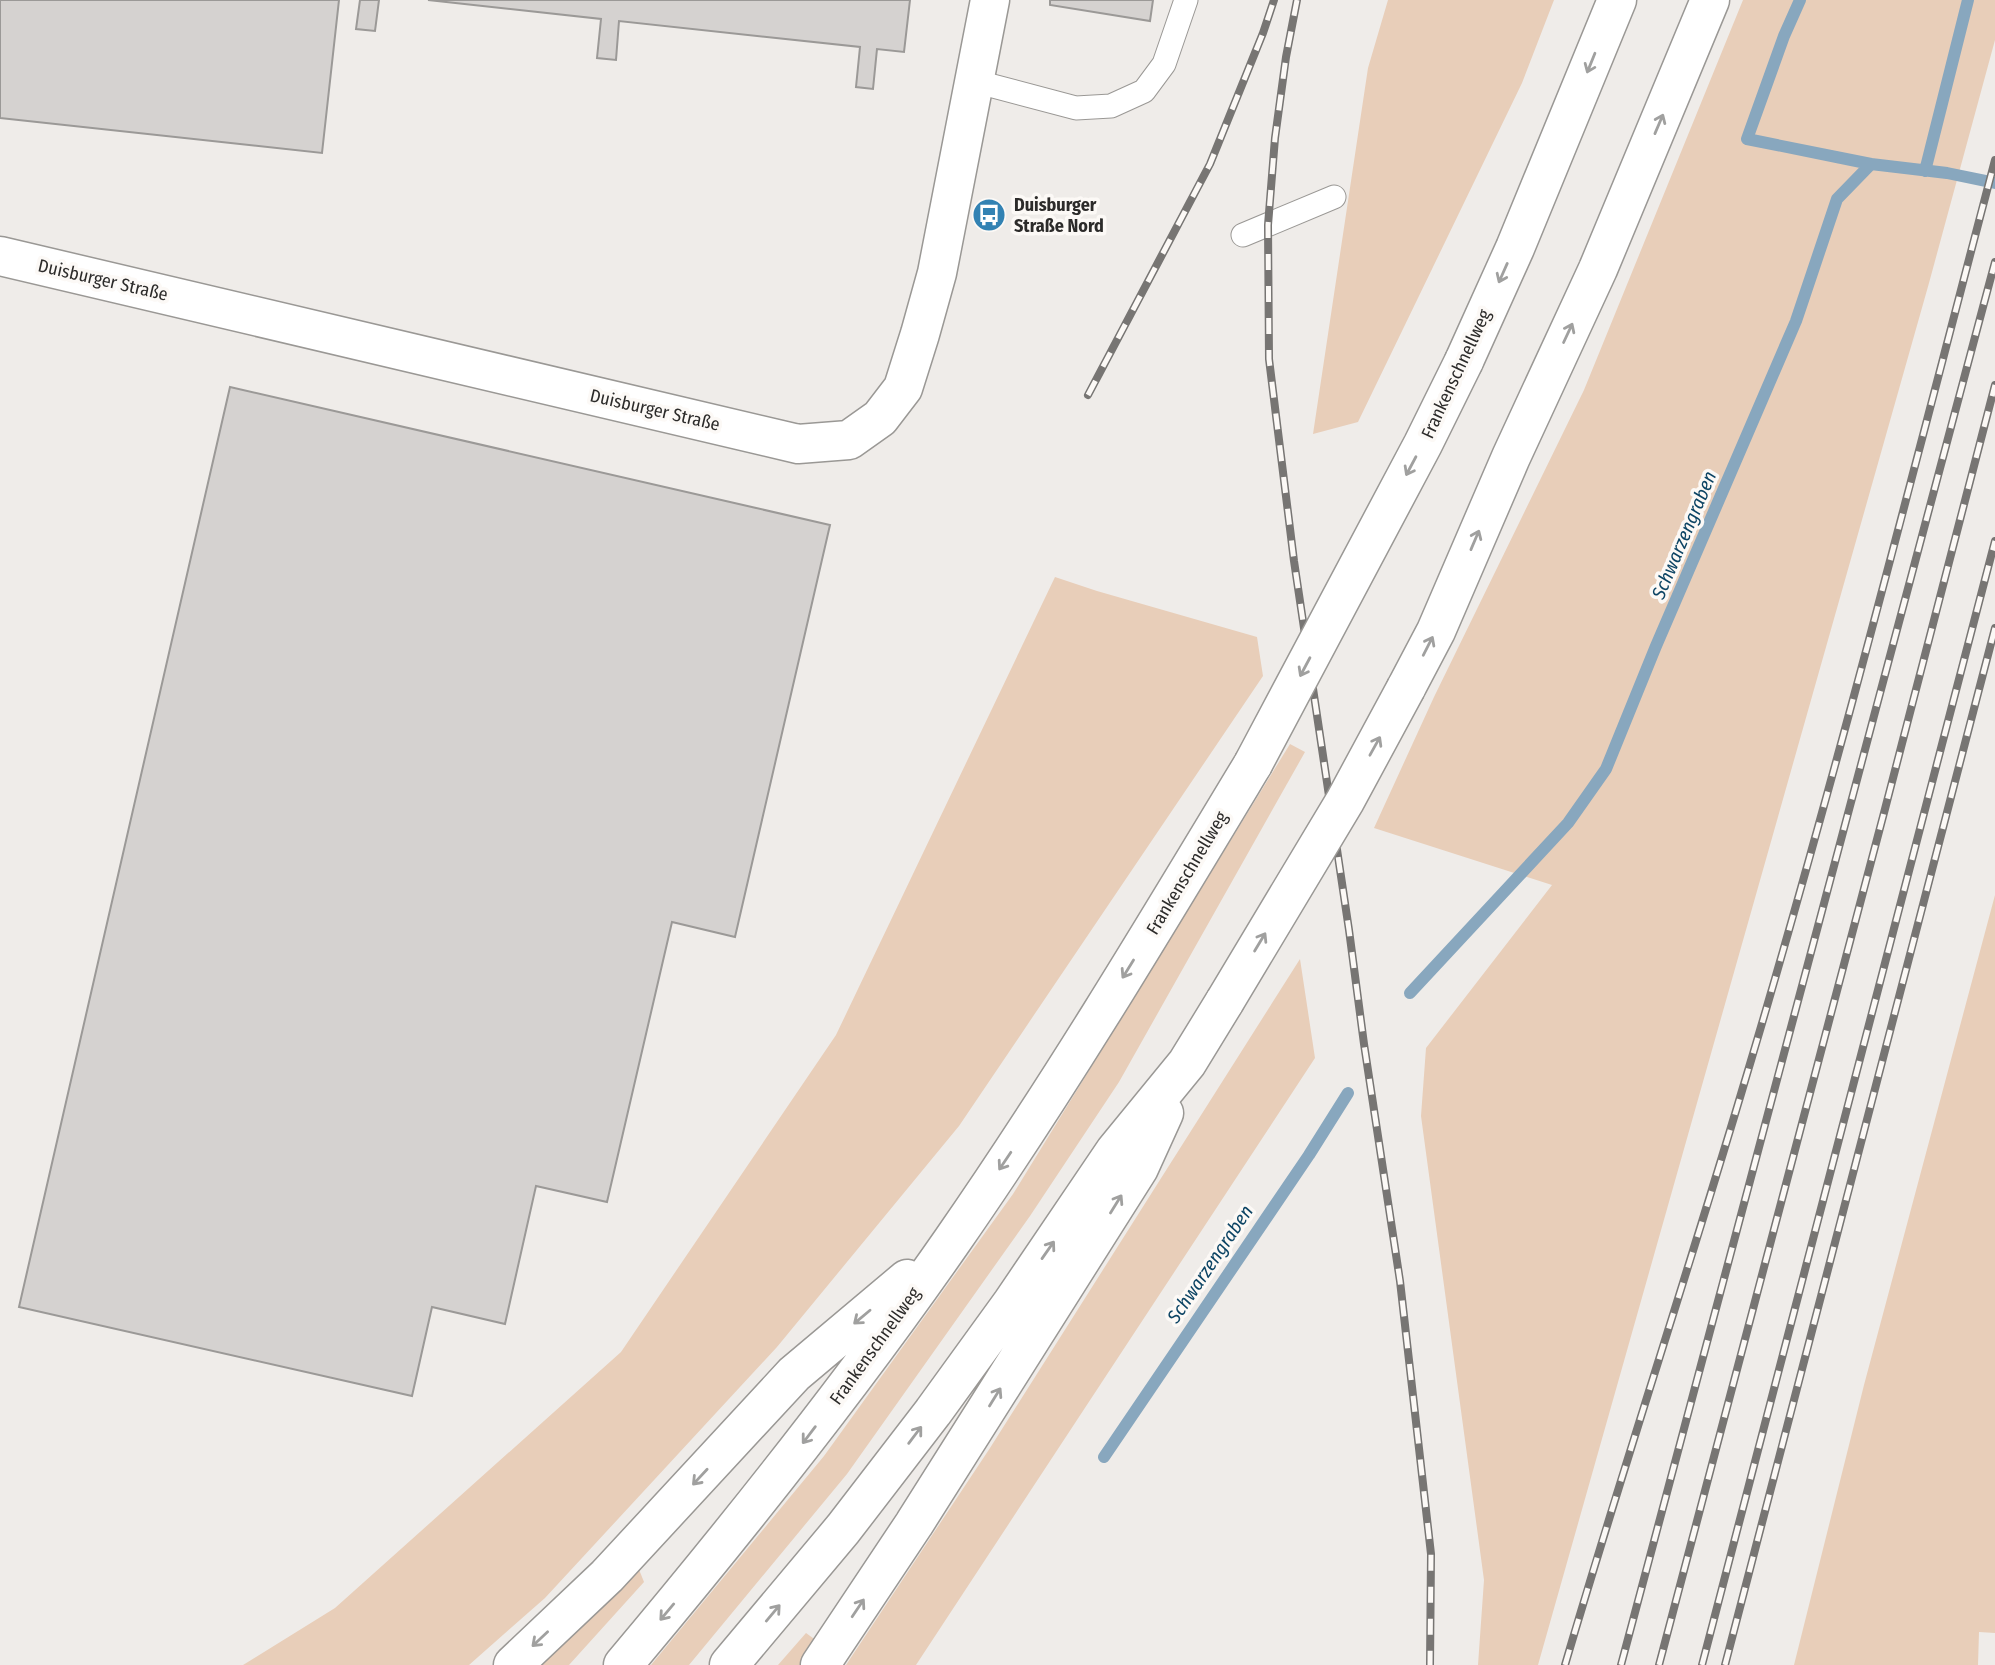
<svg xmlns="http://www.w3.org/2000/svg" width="1995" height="1665" font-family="'Fira Sans Condensed',sans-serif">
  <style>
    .green { fill: #e8ceb9 }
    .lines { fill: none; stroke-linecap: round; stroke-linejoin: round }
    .stream { stroke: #88a7be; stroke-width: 12 }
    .building { fill: #d5d2d0; stroke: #9b9997; stroke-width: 2 }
    .lane-casing { stroke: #9a9895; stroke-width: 25 }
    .street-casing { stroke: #9a9895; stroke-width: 41 }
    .highway-casing { stroke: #9a9895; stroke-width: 41 }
    .lane { stroke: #fff; stroke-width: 23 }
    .street { stroke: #fff; stroke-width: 38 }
    .highway { stroke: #fff; stroke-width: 38 }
    .rail-casing { stroke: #777573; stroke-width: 8 }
    .rail { stroke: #fcf9f6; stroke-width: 5; stroke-dasharray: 16; stroke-linecap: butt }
    .highway-bridge-casing { stroke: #9a9895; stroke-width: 41; stroke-linecap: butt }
    .highway-bridge { stroke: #fff; stroke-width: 38 }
    .oneway { stroke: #a0a09f }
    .labels { text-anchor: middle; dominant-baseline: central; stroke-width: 7; stroke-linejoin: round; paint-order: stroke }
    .poi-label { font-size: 18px; font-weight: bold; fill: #2c2b2a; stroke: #fcf9f6; text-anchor: start }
    .street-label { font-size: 18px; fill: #2c2b2a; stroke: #fcf9f6 }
    .water-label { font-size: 19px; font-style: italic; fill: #0c4464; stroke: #fcf9f6 }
  </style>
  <rect width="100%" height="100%" fill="#efece9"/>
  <path class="green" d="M 1388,0 L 1554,0 L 1522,83 L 1358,422 L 1313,434 L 1368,68 Z
    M 1743,0 L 1995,0 L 1995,40 L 1929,283 L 1538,1665 L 1478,1665 L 1484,1580 L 1421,1116 L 1426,1048 L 1552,885 L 1374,828 L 1434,697 L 1584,390 Z
    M 1055,577 L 1097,591 L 1257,637 L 1263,676 L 959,1126 L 777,1347 L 545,1598 L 469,1665 L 243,1665 L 335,1608 L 621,1352 L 836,1035 Z
    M 1290,744 L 1305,752 L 1119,1082 L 1030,1216 L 847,1474 L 689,1665 L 651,1665 L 824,1456 L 1013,1194 Z
    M 1995,895 L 1995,1633 L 1979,1632 L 1978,1665 L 1794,1665 L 1864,1385 Z
    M 1300,959 L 1315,1058 L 916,1665 L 846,1665 L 990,1448 Z
    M 638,1567 L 644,1582 L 569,1665 L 536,1665 Z
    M 806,1633 L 817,1641 L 800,1665 L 778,1665 Z"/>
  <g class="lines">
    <path class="stream" d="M 1800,0 L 1784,36 L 1747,139 L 1871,164
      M 1925,171 L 1968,0
      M 1410,993 L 1568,823 L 1606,769 L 1656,646 L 1796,321 L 1837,199 L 1871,164 L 1947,173 L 1995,183
      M 1104,1457 L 1309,1155 L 1348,1093"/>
  </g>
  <path class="building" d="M 0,0 L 339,0 L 322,153 L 0,118 Z
    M 360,0 L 379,0 L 375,31 L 356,29 Z
    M 428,0 L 910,0 L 904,52 L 877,49 L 873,89 L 856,87 L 860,47 L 619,21 L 616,60 L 597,58 L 601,19 Z
    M 1050,0 L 1153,0 L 1150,21 L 1050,5 Z
    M 230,387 L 830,525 L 735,937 L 672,922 L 607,1202 L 536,1186 L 505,1324 L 432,1307 L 412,1396 L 19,1307 Z"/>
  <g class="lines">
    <defs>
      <path id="lane" d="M 974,81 L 1076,108 L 1111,106 L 1144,91 L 1164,64 L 1186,0
        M 1243,235 L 1334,197"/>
      <path id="street" d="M 0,256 L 798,444 L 849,440 L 880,418 L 903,388 L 920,334 L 937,273 L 990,0"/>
      <path id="highway" d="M 1464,361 L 1515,248 L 1617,0
        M 1406,688 L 1436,631 L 1511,457 L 1598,269 L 1710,0
        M 513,1665 L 607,1576 L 794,1374 L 907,1279
        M 623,1665 C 738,1528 850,1388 952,1241 C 1059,1087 1156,925 1253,764
        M 729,1665 L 843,1529 L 933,1412 L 1012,1303 L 1115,1151 L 1187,1063 L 1225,1001
        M 820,1665 L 914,1524 L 1139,1168 L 1164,1113"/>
    </defs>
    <use href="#lane" class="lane-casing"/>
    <use href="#street" class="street-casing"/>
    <use href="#highway" class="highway-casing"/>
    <use href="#lane" class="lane"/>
    <use href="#street" class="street"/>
    <use href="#highway" class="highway"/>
    <defs>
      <path id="rail" d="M 1297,0 L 1286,57 L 1275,138 L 1268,225 L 1269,359 L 1294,561 L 1349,930 L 1364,1044 L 1400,1281 L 1431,1554 L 1430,1665
        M 1088,395 L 1210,164 L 1263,33 L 1274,0
        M 1565,1665 C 1621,1474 1684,1285 1741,1094 C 1834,785 1913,472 1995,160
        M 1621,1665 L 1995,262
        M 1659,1665 L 1885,809 L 1995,385
        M 1702,1665 L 1995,541
        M 1725,1665 L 1995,628"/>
    </defs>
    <use href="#rail" class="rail-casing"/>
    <use href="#rail" class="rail"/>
    <defs>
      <path id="highway-bridge" d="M 1253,764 L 1423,444 L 1464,361
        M 1225,1001 L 1345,801 L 1406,688"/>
    </defs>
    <use href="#highway-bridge" class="highway-bridge-casing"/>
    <use href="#highway-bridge" class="highway-bridge"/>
  </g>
  <defs><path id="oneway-shaft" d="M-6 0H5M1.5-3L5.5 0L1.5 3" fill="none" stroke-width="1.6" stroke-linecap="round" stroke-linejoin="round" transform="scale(1.75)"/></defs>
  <g class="oneway">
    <use href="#oneway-shaft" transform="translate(1591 63) rotate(112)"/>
    <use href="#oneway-shaft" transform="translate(1659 124) rotate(-67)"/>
    <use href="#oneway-shaft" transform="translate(1503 273) rotate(114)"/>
    <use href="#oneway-shaft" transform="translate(1568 333) rotate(-65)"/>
    <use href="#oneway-shaft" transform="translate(1411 466) rotate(118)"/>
    <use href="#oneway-shaft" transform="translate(1475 540) rotate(-67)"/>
    <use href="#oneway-shaft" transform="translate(1428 646) rotate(-63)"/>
    <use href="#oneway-shaft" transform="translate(1305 667) rotate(118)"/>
    <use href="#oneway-shaft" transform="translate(1375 746) rotate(-61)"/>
    <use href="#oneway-shaft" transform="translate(1260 942) rotate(-59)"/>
    <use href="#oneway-shaft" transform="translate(1128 969) rotate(122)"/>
    <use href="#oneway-shaft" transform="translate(1005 1161) rotate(124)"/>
    <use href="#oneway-shaft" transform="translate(1116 1204) rotate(-58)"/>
    <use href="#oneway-shaft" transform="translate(1048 1250) rotate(-55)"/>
    <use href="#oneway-shaft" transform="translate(862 1317) rotate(140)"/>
    <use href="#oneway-shaft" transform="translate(995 1397) rotate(-58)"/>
    <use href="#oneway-shaft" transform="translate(809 1435) rotate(127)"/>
    <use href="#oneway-shaft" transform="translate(915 1435) rotate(-53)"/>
    <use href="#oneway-shaft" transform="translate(700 1477) rotate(133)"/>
    <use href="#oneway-shaft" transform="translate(858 1608) rotate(-56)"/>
    <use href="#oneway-shaft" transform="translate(667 1612) rotate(130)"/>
    <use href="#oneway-shaft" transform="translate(773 1613) rotate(-50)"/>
    <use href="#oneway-shaft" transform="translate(540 1639) rotate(137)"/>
  </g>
  <defs>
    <symbol id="bus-disc" viewBox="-11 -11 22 22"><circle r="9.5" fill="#3282b3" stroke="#fcf9f6"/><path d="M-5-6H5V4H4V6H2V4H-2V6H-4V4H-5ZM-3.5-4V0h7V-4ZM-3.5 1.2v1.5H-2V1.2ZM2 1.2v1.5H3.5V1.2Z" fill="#fff"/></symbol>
  </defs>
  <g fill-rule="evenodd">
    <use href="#bus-disc" x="970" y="196" width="38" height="38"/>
  </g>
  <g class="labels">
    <g class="poi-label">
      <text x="1014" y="205">Duisburger<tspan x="1014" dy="21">Straße Nord</tspan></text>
    </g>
    <g class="street-label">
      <text transform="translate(103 280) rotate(13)">Duisburger Straße</text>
      <text transform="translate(1456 374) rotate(-65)">Frankenschnellweg</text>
      <text transform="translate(655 410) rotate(13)">Duisburger Straße</text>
      <text transform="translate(1187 873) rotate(-59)">Frankenschnellweg</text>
      <text transform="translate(875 1346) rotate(-54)">Frankenschnellweg</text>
    </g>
    <g class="water-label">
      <text transform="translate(1684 535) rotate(-67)">Schwarzengraben</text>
      <text transform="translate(1210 1264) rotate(-56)">Schwarzengraben</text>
    </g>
  </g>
</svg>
